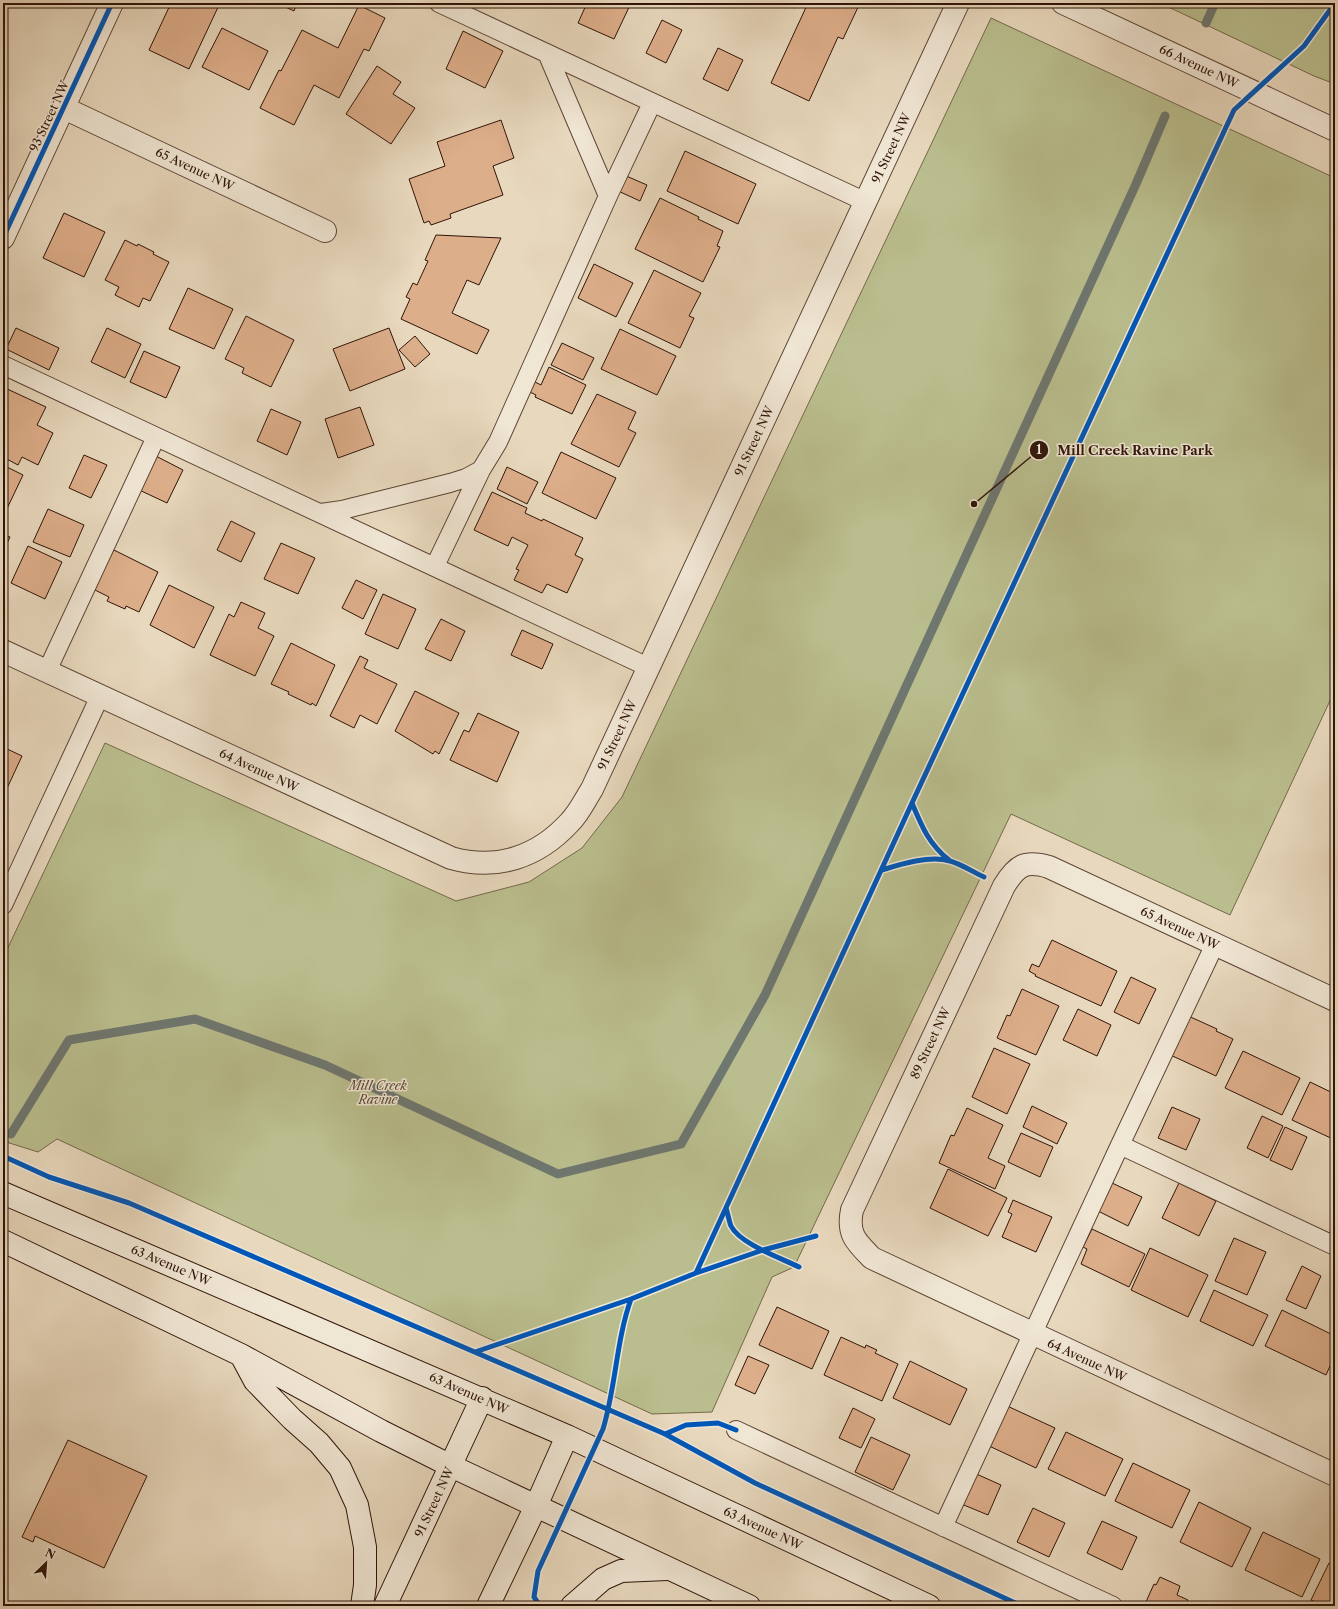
<svg xmlns="http://www.w3.org/2000/svg" width="1338" height="1609" font-family="'Libre Caslon Text',serif">
  <style>
    .green { fill: #babe8e; stroke: #74694b }
    .lines { fill: none; stroke-linecap: round; stroke-linejoin: round }
    .stream { stroke: #6e7770; stroke-width: 9 }
    .building { fill: #ddae8a; stroke: #2f1408 }
    .service-casing { stroke: #5d4535; stroke-width: 20 }
    .minor-casing { stroke: #5d4535; stroke-width: 24 }
    .tertiary-casing { stroke: #5d4535; stroke-width: 24 }
    .secondary-casing { stroke: #2f1408; stroke-width: 24 }
    .service { stroke: #f0e6d4; stroke-width: 18 }
    .minor { stroke: #f0e6d4; stroke-width: 22 }
    .tertiary { stroke: #f0e6d4; stroke-width: 22 }
    .secondary { stroke: #f0e6d4; stroke-width: 22 }
    .cycleway-casing { stroke: #f0e6d4; stroke-width: 8 }
    .cycleway { stroke: #0057b8; stroke-width: 5 }
    .labels { text-anchor: middle; dominant-baseline: central; stroke-width: 3; stroke-linejoin: round; paint-order: stroke }
    .street-label { font-size: 12px; fill: #2f1408; stroke: #f0e6d4 }
    .park-label { font-size: 12px; font-style: italic; fill: #594730; stroke: #f0e6d4 }
    .leader { fill: none; stroke: #2f1408; stroke-width: 1.5 }
    .callout-dot { fill: #2f1408; stroke: #f0e6d4; stroke-width: 1.5 }
    .mark-label { font-size: 12px; text-anchor: middle; font-weight: bold; fill: #fff }
    .callout-label { font-size: 13px; text-anchor: middle; font-weight: bold; fill: #2f1408; stroke: #f0e6d4; stroke-width: 3; stroke-linejoin: round; paint-order: stroke }
  </style>
  <rect width="100%" height="100%" fill="#e8d8bd"/>
  <filter id="stains"><feTurbulence type="fractalNoise" baseFrequency=".005" numOctaves="4"/><feColorMatrix values="0 0 0 0 .2 0 0 0 0 .09 0 0 0 0 .02 0 0 0 .5 -.17"/></filter>
  <radialGradient id="worn" r=".72"><stop offset=".6" stop-color="#630" stop-opacity="0"/><stop offset="1" stop-color="#630" stop-opacity=".3"/></radialGradient>
  <path class="green" d="M 1160,3 L 1335,3 L 1335,84 L 1314,76 Z
    M 991,18 L 1335,178 L 1335,690 L 1230,915 L 1011,814 L 794,1267 L 772,1277 L 712,1412 L 652,1414 L 57,1139 L 38,1152 L 3,1141 L 3,958 L 105,743 L 456,901 L 529,882 L 582,848 L 622,797 Z"/>
  <g class="lines">
    <path class="stream" d="M 1206,23 L 1215,3
      M 11,1134 L 69,1040 L 195,1019 L 325,1065 L 558,1174 L 681,1144 L 765,995 L 1136,184 L 1165,116"/>
  </g>
  <path class="building" d="M 171,3 L 220,3 L 189,69 L 149,50 Z
    M 277,3 L 297,3 L 294,11 Z
    M 587,3 L 631,3 L 614,39 L 578,23 Z
    M 784,3 L 797,3 L 795,8 Z
    M 808,3 L 860,3 L 843,39 L 838,37 L 809,101 L 771,83 Z
    M 359,5 L 385,18 L 369,51 L 364,49 L 339,98 L 314,85 L 294,125 L 260,108 L 279,70 L 281,71 L 302,30 L 338,48 Z
    M 662,20 L 682,30 L 666,63 L 646,53 Z
    M 222,28 L 268,51 L 249,90 L 202,67 Z
    M 463,31 L 503,51 L 485,88 L 446,69 Z
    M 718,48 L 743,60 L 728,91 L 703,79 Z
    M 377,66 L 401,82 L 393,94 L 415,108 L 391,144 L 346,114 Z
    M 501,120 L 514,158 L 493,166 L 503,195 L 450,214 L 451,218 L 431,225 L 429,221 L 424,223 L 409,179 L 445,166 L 437,142 Z
    M 685,151 L 756,184 L 738,224 L 667,191 Z
    M 624,175 L 647,185 L 640,201 L 616,190 Z
    M 660,198 L 699,217 L 698,219 L 723,231 L 717,246 L 720,247 L 703,282 L 635,249 Z
    M 64,213 L 105,232 L 84,277 L 43,258 Z
    M 436,235 L 501,238 L 479,285 L 467,280 L 452,313 L 489,330 L 477,354 L 401,319 L 410,299 L 406,297 L 413,283 L 417,285 L 428,261 L 425,260 Z
    M 125,240 L 137,246 L 138,244 L 154,252 L 153,254 L 169,262 L 150,301 L 143,298 L 139,307 L 115,295 L 119,287 L 105,280 Z
    M 594,264 L 633,283 L 616,317 L 578,298 Z
    M 654,270 L 701,293 L 689,316 L 694,318 L 680,348 L 628,323 Z
    M 188,288 L 233,309 L 214,349 L 169,329 Z
    M 246,316 L 294,340 L 271,387 L 242,373 L 244,368 L 225,359 Z
    M 16,328 L 59,348 L 49,370 L 6,349 Z
    M 107,328 L 141,344 L 125,378 L 91,362 Z
    M 389,328 L 405,369 L 350,391 L 333,349 Z
    M 620,329 L 676,356 L 657,395 L 601,369 Z
    M 415,336 L 430,354 L 415,367 L 399,350 Z
    M 562,343 L 594,358 L 583,380 L 551,365 Z
    M 144,351 L 180,367 L 166,398 L 130,382 Z
    M 549,367 L 586,385 L 572,414 L 535,397 L 536,395 L 530,392 L 535,382 L 541,385 Z
    M 3,387 L 46,407 L 37,425 L 53,433 L 38,465 L 22,457 L 18,465 L 3,457 Z
    M 597,394 L 636,412 L 628,429 L 636,433 L 619,467 L 571,444 Z
    M 360,407 L 374,445 L 338,458 L 325,419 Z
    M 271,409 L 301,422 L 287,455 L 257,441 Z
    M 561,452 L 616,478 L 596,519 L 542,493 Z
    M 152,454 L 183,470 L 167,503 L 135,488 Z
    M 84,455 L 107,465 L 91,498 L 69,488 Z
    M 3,465 L 23,475 L 3,517 Z
    M 507,467 L 538,482 L 527,504 L 497,489 Z
    M 492,492 L 527,508 L 525,513 L 542,521 L 543,519 L 583,538 L 575,555 L 583,559 L 567,593 L 547,584 L 542,593 L 514,580 L 519,570 L 516,569 L 528,545 L 512,537 L 508,546 L 474,530 Z
    M 48,509 L 84,525 L 70,557 L 33,542 Z
    M 231,521 L 255,533 L 241,562 L 217,550 Z
    M 3,534 L 10,537 L 3,552 Z
    M 281,543 L 315,558 L 298,594 L 264,579 Z
    M 28,546 L 62,562 L 45,599 L 11,583 Z
    M 114,550 L 158,572 L 139,612 L 126,606 L 125,609 L 107,601 L 109,597 L 91,588 L 108,553 L 111,555 Z
    M 356,580 L 377,590 L 363,619 L 342,608 Z
    M 169,585 L 214,607 L 194,648 L 150,625 Z
    M 383,594 L 416,609 L 398,649 L 365,634 Z
    M 241,602 L 265,613 L 258,628 L 274,636 L 255,676 L 210,655 L 229,614 L 234,617 Z
    M 441,619 L 465,631 L 451,661 L 425,649 Z
    M 522,630 L 553,644 L 542,669 L 511,655 Z
    M 291,643 L 335,665 L 316,706 L 312,703 L 311,705 L 288,694 L 289,692 L 271,684 Z
    M 360,656 L 368,660 L 364,668 L 397,684 L 377,724 L 360,715 L 354,728 L 330,716 Z
    M 415,691 L 459,713 L 439,754 L 435,751 L 433,754 L 395,731 Z
    M 478,713 L 519,732 L 497,782 L 450,760 L 464,730 L 469,732 Z
    M 3,747 L 22,756 L 3,797 Z
    M 1052,940 L 1117,971 L 1101,1006 L 1035,976 L 1036,975 L 1029,971 L 1032,964 L 1039,967 Z
    M 1131,977 L 1156,989 L 1139,1024 L 1114,1012 Z
    M 1022,989 L 1059,1006 L 1036,1055 L 997,1038 L 1007,1015 L 1010,1016 Z
    M 1078,1009 L 1111,1025 L 1097,1056 L 1063,1040 Z
    M 1184,1014 L 1217,1029 L 1216,1031 L 1233,1039 L 1216,1076 L 1166,1053 Z
    M 994,1048 L 1030,1064 L 1007,1114 L 972,1097 Z
    M 1243,1051 L 1300,1078 L 1282,1115 L 1225,1088 Z
    M 1310,1082 L 1335,1094 L 1335,1140 L 1292,1120 Z
    M 1032,1106 L 1067,1123 L 1057,1144 L 1023,1127 Z
    M 1172,1107 L 1200,1119 L 1186,1150 L 1158,1138 Z
    M 967,1108 L 1003,1125 L 988,1158 L 1005,1166 L 995,1189 L 939,1163 L 951,1135 L 954,1136 Z
    M 1262,1116 L 1283,1126 L 1268,1158 L 1247,1148 Z
    M 1285,1127 L 1307,1137 L 1292,1170 L 1270,1160 Z
    M 1021,1133 L 1053,1147 L 1040,1177 L 1008,1162 Z
    M 948,1169 L 1007,1198 L 988,1236 L 930,1208 Z
    M 1112,1183 L 1142,1197 L 1128,1226 L 1098,1211 Z
    M 1179,1183 L 1216,1201 L 1199,1236 L 1162,1218 Z
    M 1013,1200 L 1052,1217 L 1036,1252 L 1002,1237 L 1012,1214 L 1008,1212 Z
    M 1092,1229 L 1145,1254 L 1129,1287 L 1081,1264 L 1087,1249 L 1083,1247 Z
    M 1234,1238 L 1266,1252 L 1247,1295 L 1215,1281 Z
    M 1150,1248 L 1208,1275 L 1188,1317 L 1131,1290 Z
    M 1302,1266 L 1321,1276 L 1306,1309 L 1286,1300 Z
    M 1214,1290 L 1268,1315 L 1253,1346 L 1200,1321 Z
    M 777,1307 L 829,1331 L 812,1369 L 759,1345 Z
    M 1282,1310 L 1335,1336 L 1335,1355 L 1326,1375 L 1265,1346 Z
    M 841,1337 L 865,1348 L 866,1345 L 877,1350 L 875,1353 L 898,1364 L 882,1401 L 824,1375 Z
    M 748,1356 L 769,1365 L 755,1394 L 735,1385 Z
    M 910,1361 L 967,1389 L 950,1425 L 893,1398 Z
    M 1005,1405 L 1055,1428 L 1036,1468 L 987,1445 Z
    M 853,1408 L 875,1419 L 861,1448 L 839,1438 Z
    M 1066,1432 L 1123,1459 L 1105,1496 L 1048,1469 Z
    M 871,1437 L 910,1455 L 893,1490 L 855,1472 Z
    M 68,1440 L 147,1476 L 104,1568 L 35,1536 L 33,1542 L 22,1537 Z
    M 1133,1463 L 1190,1490 L 1172,1528 L 1115,1501 Z
    M 972,1472 L 1001,1485 L 988,1515 L 959,1503 Z
    M 1199,1502 L 1251,1528 L 1232,1567 L 1180,1542 Z
    M 1033,1508 L 1065,1523 L 1049,1557 L 1017,1542 Z
    M 1102,1521 L 1137,1537 L 1122,1570 L 1087,1553 Z
    M 1263,1532 L 1320,1559 L 1302,1597 L 1245,1570 Z
    M 1329,1563 L 1335,1566 L 1335,1606 L 1324,1606 L 1311,1600 Z
    M 1160,1577 L 1180,1586 L 1177,1595 L 1188,1600 L 1185,1606 L 1150,1606 L 1145,1604 L 1154,1584 L 1156,1585 Z"/>
  <g class="lines">
    <defs>
      <path id="service" d="M 439,3 L 866,202
        M 547,53 L 608,196
        M 3,365 L 648,667
        M 321,513 L 342,510 L 450,483 L 466,478 L 481,470
        M 435,566 L 481,470 L 498,442 L 608,196 L 652,103
        M 47,671 L 156,437
        M 3,905 L 100,696
        M 1120,1145 L 1335,1246
        M 736,1430 L 1113,1606
        M 943,1527 L 1120,1145 L 1215,944"/>
      <path id="minor" d="M 64,108 L 325,231
        M 3,238 L 112,3
        M 3,651 L 451,858 C 497,871 538,857 570,822 C 579,813 585,800 592,789 L 958,3
        M 1335,1000 L 1049,867 C 1025,860 1017,865 1004,886 L 852,1210 C 847,1234 856,1242 872,1258 L 1335,1475"/>
      <path id="tertiary" d="M 1063,3 L 1335,130"/>
      <path id="secondary" d="M 3,1193 L 567,1436 L 929,1606
        M 3,1241 L 241,1355 L 381,1431 L 451,1466 L 749,1606
        M 241,1355 L 255,1381 L 292,1419 L 319,1443 L 340,1468 L 357,1505 L 365,1547 L 365,1585 L 362,1606
        M 385,1606 L 482,1398
        M 488,1606 L 536,1506 L 567,1436
        M 572,1606 L 603,1579 L 621,1571 L 667,1569"/>
    </defs>
    <use href="#service" class="service-casing"/>
    <use href="#minor" class="minor-casing"/>
    <use href="#tertiary" class="tertiary-casing"/>
    <use href="#secondary" class="secondary-casing"/>
    <use href="#service" class="service"/>
    <use href="#minor" class="minor"/>
    <use href="#tertiary" class="tertiary"/>
    <use href="#secondary" class="secondary"/>
    <defs>
      <path id="cycleway" d="M 3,238 L 112,3
        M 912,803 C 922,827 929,844 949,860
        M 882,870 C 901,864 930,855 950,861 C 961,864 973,872 984,877
        M 3,1156 L 49,1177 L 129,1203 L 665,1434 L 755,1483 L 1022,1606
        M 726,1208 C 728,1214 729,1221 731,1226 C 740,1244 781,1258 799,1267
        M 696,1273 L 763,1250 L 816,1236
        M 475,1352 L 631,1299
        M 665,1434 L 686,1425 L 718,1423 L 736,1430
        M 540,1606 L 534,1597 L 538,1571 L 603,1429 C 616,1386 616,1341 631,1299 L 696,1273 L 912,803 L 1234,110 L 1304,46 L 1335,3"/>
    </defs>
    <use href="#cycleway" class="cycleway-casing"/>
    <use href="#cycleway" class="cycleway"/>
  </g>
  <g class="labels">
    <g class="street-label">
      <text transform="translate(1199 66) rotate(25)">66 Avenue NW</text>
      <text transform="translate(49 116) rotate(-65)">93 Street NW</text>
      <text transform="translate(891 148) rotate(-65)">91 Street NW</text>
      <text transform="translate(195 169) rotate(25)">65 Avenue NW</text>
      <text transform="translate(754 441) rotate(-65)">91 Street NW</text>
      <text transform="translate(617 735) rotate(-65)">91 Street NW</text>
      <text transform="translate(259 770) rotate(25)">64 Avenue NW</text>
      <text transform="translate(1180 928) rotate(25)">65 Avenue NW</text>
      <text transform="translate(930 1043) rotate(-65)">89 Street NW</text>
      <text transform="translate(171 1265) rotate(23)">63 Avenue NW</text>
      <text transform="translate(1087 1360) rotate(25)">64 Avenue NW</text>
      <text transform="translate(469 1393) rotate(24)">63 Avenue NW</text>
      <text transform="translate(434 1502) rotate(-65)">91 Street NW</text>
      <text transform="translate(763 1528) rotate(25)">63 Avenue NW</text>
    </g>
    <g class="park-label">
      <text x="378" y="1085">Mill Creek<tspan x="378" dy="14">Ravine</tspan></text>
    </g>
  </g>
  <path class="leader" d="M974 504L1039 450"/>
  <g class="callout-dot">
    <circle cx="974" cy="504" r="4"/>
    <circle cx="1039" cy="450" r="10"/>
  </g>
  <g class="mark-label">
    <text x="1039" y="454">1</text>
  </g>
  <g class="callout-label">
    <text x="1135" y="455">Mill Creek Ravine Park</text>
  </g>
  <rect width="1338" height="1609" fill="none" stroke="#e8d8bd" stroke-width="16"/>
  <rect x="4" y="4" width="1330" height="1601" fill="none" stroke="#2f1408" stroke-width="2"/>
  <rect x="8" y="8" width="1322" height="1593" fill="none" stroke="#2f1408"/>
  <g transform="translate(46 1563) rotate(25)" stroke="#f0e6d4" stroke-width="3" paint-order="stroke">
  <path d="M0-3L7 15L0 10L-7 15Z" fill="#2f1408"/>
  <text y="-6" font-size="11" font-weight="bold" text-anchor="middle" fill="#2f1408">N</text>
  </g>
  <rect width="100%" height="100%" filter="url(#stains)"/>
  <rect width="100%" height="100%" fill="url(#worn)"/>
</svg>
